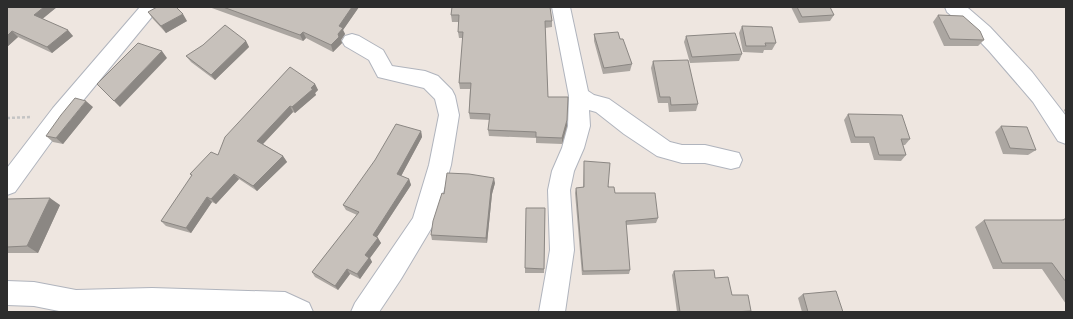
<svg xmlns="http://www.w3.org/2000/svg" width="1073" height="319" font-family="'Titillium Web',sans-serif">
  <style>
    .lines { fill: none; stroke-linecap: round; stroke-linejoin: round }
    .minor-casing { stroke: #b0b4bd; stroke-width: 2 }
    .path { stroke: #c4c4c4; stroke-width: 2.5; stroke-dasharray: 3 2; stroke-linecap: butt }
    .minor { fill: #fff; fill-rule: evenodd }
    .wall { fill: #aba6a1 }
    .shaded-wall { fill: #8b8783 }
    .building { fill: #c7c1bb; stroke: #8b8783 }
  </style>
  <rect width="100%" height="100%" fill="#eee6e0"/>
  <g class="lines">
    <defs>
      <path id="minor" d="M 140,7 L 160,7 L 67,120 L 15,192 L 7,195 L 7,168 L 53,108 Z
        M 552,7 L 570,7 L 588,91 L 594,95 L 609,99 L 670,142 L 682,145 L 705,145 L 739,153 L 742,160 L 739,167 L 731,169 L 705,163 L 682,163 L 657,156 L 624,134 L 596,112 L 589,110 L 590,126 L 584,148 L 574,171 L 570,190 L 574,250 L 565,312 L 539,312 L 550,250 L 548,190 L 552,171 L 562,148 L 568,126 L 569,96 Z
        M 945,7 L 968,8 L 990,27 L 1032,72 L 1066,116 L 1066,144 L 1058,141 L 1033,102 L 989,51 L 969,30 L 947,12 Z
        M 352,34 L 359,36 L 383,50 L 392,66 L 425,71 L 438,76 L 452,90 L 455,96 L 459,115 L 451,165 L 435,222 L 401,279 L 379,312 L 351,312 L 355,303 L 413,218 L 429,165 L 439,115 L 435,99 L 424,88 L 378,77 L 369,60 L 345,46 L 342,41 L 345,36 Z
        M 7,281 L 34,282 L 76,290 L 152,288 L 285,292 L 309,303 L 313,312 L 64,312 L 34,306 L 7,305 Z"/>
    </defs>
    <use href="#minor" class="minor-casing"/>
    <path class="path" d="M 7,118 L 32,117"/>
    <use href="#minor" class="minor"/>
  </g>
  <path class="wall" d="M 7,7 L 57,7 L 42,18 L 73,36 L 52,53 L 18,37 L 7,47 Z
    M 209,7 L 359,7 L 343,30 L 345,34 L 341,40 L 342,43 L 333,52 L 306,38 L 303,41 Z
    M 452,7 L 552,21 L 552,27 L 545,28 L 548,97 L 567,126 L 562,144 L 536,143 L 536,138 L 489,136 L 488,130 L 490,120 L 470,119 L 469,113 L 470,89 L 460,89 L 459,83 L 463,38 L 459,38 L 458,32 L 458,22 L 452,22 L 451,15 Z
    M 791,7 L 830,7 L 834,15 L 830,21 L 799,23 Z
    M 148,12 L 187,21 L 166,33 L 153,19 Z
    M 938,15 L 984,40 L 978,46 L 944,46 L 933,22 Z
    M 742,26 L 776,43 L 772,50 L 764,50 L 763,53 L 743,52 L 739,33 Z
    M 594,34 L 620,39 L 632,64 L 630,71 L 603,74 L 594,41 Z
    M 686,36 L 742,54 L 739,61 L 690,63 L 684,42 Z
    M 246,41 L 249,47 L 215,80 L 191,62 L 186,56 Z
    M 653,61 L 698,104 L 696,111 L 669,112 L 668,103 L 658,103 L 651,68 Z
    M 315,84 L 318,90 L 315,93 L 316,95 L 295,113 L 293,112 L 263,144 L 283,156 L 287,162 L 257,191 L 239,179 L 216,204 L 212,202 L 191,233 L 166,226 L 161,221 L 192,176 L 190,174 L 218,155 Z
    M 93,107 L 63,144 L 53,142 L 46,136 Z
    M 1066,108 L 1066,114 L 1064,110 Z
    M 848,114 L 910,139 L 905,145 L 903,145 L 906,155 L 901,161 L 874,160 L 869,143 L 851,143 L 844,120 Z
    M 1001,126 L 1036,150 L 1028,155 L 1003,154 L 995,132 Z
    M 421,131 L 422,137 L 401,176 L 409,179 L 411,185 L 377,237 L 381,243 L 370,258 L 372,262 L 360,279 L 350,274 L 338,290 L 315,277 L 312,272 L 357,215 L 346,210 L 343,205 Z
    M 584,161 L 615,193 L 658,218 L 656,223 L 626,225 L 630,270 L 629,274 L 582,275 L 575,193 L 576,188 L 583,187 Z
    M 495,183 L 492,194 L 487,243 L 432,240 L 431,235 L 444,194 Z
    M 7,199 L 60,205 L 38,253 L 7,253 Z
    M 545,208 L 544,273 L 525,273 L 525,268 Z
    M 1064,219 L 1066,219 L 1066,304 L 1042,269 L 993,269 L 975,227 L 984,220 L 1061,220 Z
    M 674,271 L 715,278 L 732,295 L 751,311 L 750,312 L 677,312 L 672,275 Z
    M 803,294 L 843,312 L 802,312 L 798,298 Z"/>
  <path class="shaded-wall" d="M 44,7 L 57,7 L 40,21 L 34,15 Z
    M 352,7 L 359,7 L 343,30 L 345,34 L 341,40 L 342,43 L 333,52 L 331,45 L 338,34 L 339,26 Z
    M 183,14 L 187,21 L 166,33 L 161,26 Z
    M 68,30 L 73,36 L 52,53 L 47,47 Z
    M 12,31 L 18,37 L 7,47 L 7,36 Z
    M 303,32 L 306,38 L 303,41 L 300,35 Z
    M 246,41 L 249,47 L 215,80 L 211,75 Z
    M 162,51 L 167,58 L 120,107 L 114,101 Z
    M 315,84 L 318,90 L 315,93 L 316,95 L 295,113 L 292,107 Z
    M 86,101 L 93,107 L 63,144 L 56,138 Z
    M 290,106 L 293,112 L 261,146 L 257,141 Z
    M 567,120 L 567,126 L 562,144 L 562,138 Z
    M 421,131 L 422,137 L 399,180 L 397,174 Z
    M 283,156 L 287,162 L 257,191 L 253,186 Z
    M 234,174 L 239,179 L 216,204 L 211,199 Z
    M 494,178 L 495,183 L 492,194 L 487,243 L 486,238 L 491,189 Z
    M 409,179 L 411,185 L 375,240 L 373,235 Z
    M 207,197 L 212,202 L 191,233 L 186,228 Z
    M 50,198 L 60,205 L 38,253 L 27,246 Z
    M 378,238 L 381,243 L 370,258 L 372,262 L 360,279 L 357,274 L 365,255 Z
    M 347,269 L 350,274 L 338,290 L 335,286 Z"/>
  <path class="building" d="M 7,7 L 44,7 L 34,15 L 68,30 L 47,47 L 12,31 L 7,36 Z
    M 157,7 L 176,7 L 183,14 L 161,26 L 148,12 Z
    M 223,7 L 352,7 L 339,26 L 343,28 L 338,34 L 339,37 L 331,45 L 303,32 L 300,35 Z
    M 452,7 L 550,7 L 552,21 L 545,21 L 548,97 L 568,97 L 567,120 L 562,138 L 536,137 L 536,132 L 488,130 L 490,114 L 469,113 L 471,83 L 459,83 L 463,32 L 458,32 L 459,15 L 451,15 Z
    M 797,7 L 830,7 L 834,15 L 802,17 Z
    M 938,15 L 963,16 L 980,31 L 984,40 L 950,39 Z
    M 225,25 L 246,41 L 211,75 L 186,56 L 203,45 Z
    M 742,26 L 772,27 L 776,43 L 765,43 L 766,46 L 746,46 Z
    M 618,32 L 620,39 L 623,39 L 632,64 L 604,68 L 594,34 Z
    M 735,33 L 742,54 L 692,57 L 686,36 Z
    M 138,43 L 162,51 L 114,101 L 97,84 Z
    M 688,60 L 698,104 L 671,105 L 670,97 L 660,97 L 653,61 Z
    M 290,67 L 315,84 L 311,88 L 313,89 L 292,107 L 290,106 L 257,141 L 283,156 L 253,186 L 234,174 L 211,199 L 207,197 L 186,228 L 161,221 L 192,175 L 190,174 L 211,152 L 218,155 L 225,137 Z
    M 75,98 L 86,101 L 56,138 L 46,136 L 61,115 Z
    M 848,114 L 902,115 L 910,139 L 901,139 L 906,155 L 879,155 L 874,137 L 855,137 Z
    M 396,124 L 421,131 L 397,174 L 409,179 L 373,235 L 378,238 L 365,255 L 369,258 L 357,274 L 347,269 L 335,286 L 312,272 L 359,212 L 343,205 L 375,160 Z
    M 1001,126 L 1027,127 L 1036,150 L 1010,148 Z
    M 584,161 L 610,163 L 608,187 L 614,187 L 615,193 L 655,193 L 658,218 L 626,221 L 630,270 L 583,271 L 576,188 L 584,187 Z
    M 447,173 L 469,174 L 494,178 L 491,189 L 486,238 L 431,235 L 433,221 L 442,193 L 444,194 Z
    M 50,198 L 27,246 L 7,247 L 7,199 Z
    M 526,208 L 545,208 L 544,269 L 525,268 Z
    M 1064,219 L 1066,219 L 1066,282 L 1052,263 L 1002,263 L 984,220 L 1064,220 Z
    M 714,270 L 715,278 L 728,277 L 732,295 L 748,295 L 751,311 L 733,312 L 680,312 L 674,271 Z
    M 836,291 L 843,312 L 808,312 L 803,294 Z"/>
  <rect width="1073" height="319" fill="none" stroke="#2d2d2d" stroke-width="16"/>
</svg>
